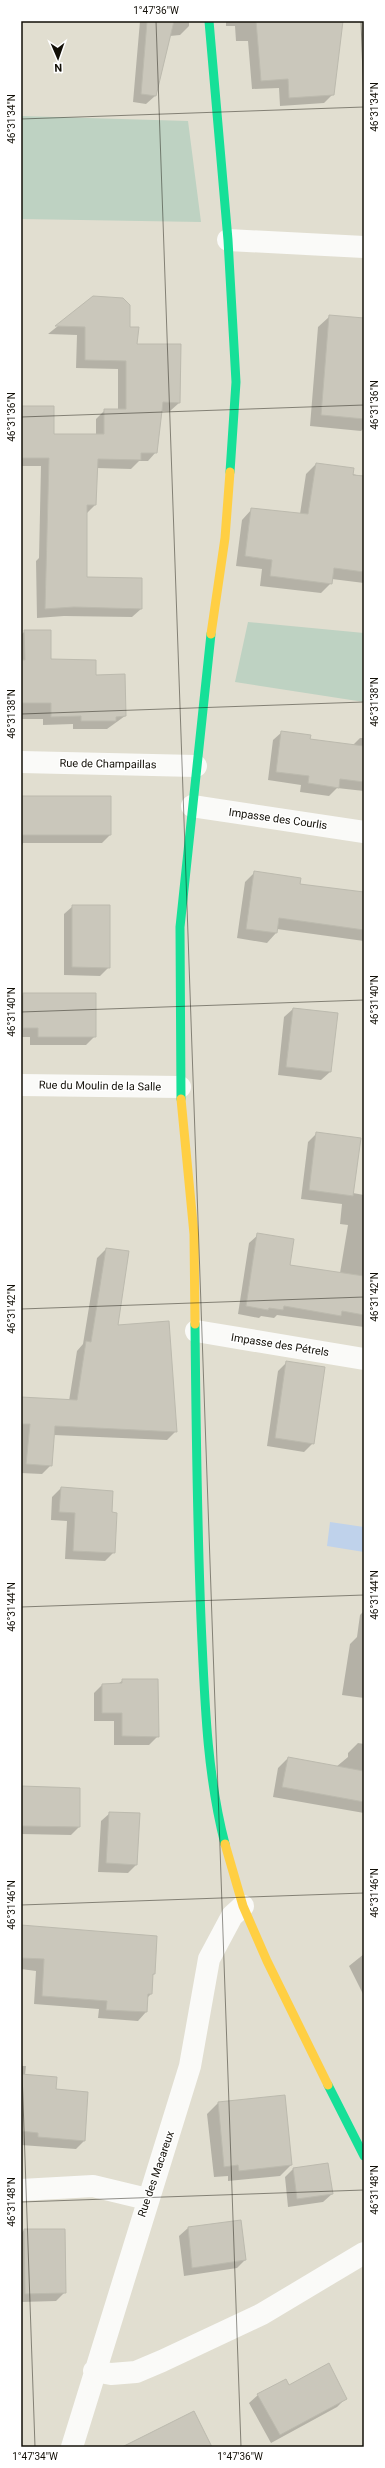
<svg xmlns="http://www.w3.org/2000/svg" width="385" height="2468" font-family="Roboto,sans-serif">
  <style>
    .green { fill: #bed2c2 }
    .water { fill: #bfd2eb }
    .shadow { fill: #0003 }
    .building { fill: #cac7bb; stroke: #bcbaae }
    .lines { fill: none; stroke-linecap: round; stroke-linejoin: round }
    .street { stroke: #fafaf8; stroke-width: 22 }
    .fast { stroke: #16e098; stroke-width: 9 }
    .slow { stroke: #ffcf43; stroke-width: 9 }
    .ticks { fill: none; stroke: #120f07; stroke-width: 1; stroke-opacity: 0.45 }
    .labels { text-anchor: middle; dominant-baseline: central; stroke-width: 3; stroke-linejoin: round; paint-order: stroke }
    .street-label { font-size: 11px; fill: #120f07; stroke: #fff }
    .neatline { fill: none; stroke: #120f07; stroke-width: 1.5 }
    .ticks-label { font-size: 10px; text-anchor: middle; fill: #120f07 }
  </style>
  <rect width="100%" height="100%" fill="#e1ded0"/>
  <path class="green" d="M 21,116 L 188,121 L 201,222 L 21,219 Z
    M 248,622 L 364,633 L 364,702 L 235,682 Z"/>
  <path class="water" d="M 330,1522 L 364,1527 L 364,1552 L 327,1546 Z"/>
  <path class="shadow" d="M 140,21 L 189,21 L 189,26 L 180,35 L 170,36 L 155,96 L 146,104 L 133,102 Z
    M 226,21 L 342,21 L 333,94 L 324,103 L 280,106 L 279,88 L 252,89 L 248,41 L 236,41 L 235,26 L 226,26 Z
    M 94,297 L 129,328 L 136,345 L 179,403 L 170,411 L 161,411 L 156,452 L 148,461 L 139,461 L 131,469 L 96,468 L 95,505 L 86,514 L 86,578 L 141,609 L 132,617 L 64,616 L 37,618 L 36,561 L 39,558 L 41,466 L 21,466 L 21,407 L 53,435 L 96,435 L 96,419 L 105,410 L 118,410 L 118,369 L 76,368 L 77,335 L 48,334 Z
    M 329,317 L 364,319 L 364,428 L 361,431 L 310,426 L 318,327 Z
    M 316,464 L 364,477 L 364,583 L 332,579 L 331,583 L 321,593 L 260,586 L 262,569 L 236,566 L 242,520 L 252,509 L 300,514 L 306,474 Z
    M 25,631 L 50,660 L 125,716 L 107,729 L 73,729 L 73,724 L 43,725 L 43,719 L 21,719 L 21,635 Z
    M 282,732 L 309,740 L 352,746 L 360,738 L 364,738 L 364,791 L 337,788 L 329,796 L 300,792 L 301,785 L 268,780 L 273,740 Z
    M 21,797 L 110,835 L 102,843 L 23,843 L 21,848 Z
    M 254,873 L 299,884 L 364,893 L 364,941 L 277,929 L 276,933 L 267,943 L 237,938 L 245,882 Z
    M 73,906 L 109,967 L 100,976 L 64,975 L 64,914 Z
    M 24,994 L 95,1036 L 86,1045 L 30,1045 L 30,1037 L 21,1037 L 21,997 Z
    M 293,1009 L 330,1072 L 321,1080 L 278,1075 L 284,1017 Z
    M 317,1133 L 353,1193 L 364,1195 L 364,1327 L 277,1315 L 274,1318 L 261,1316 L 259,1318 L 238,1314 L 249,1243 L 258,1235 L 289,1265 L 340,1273 L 348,1225 L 340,1224 L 342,1204 L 301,1199 L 308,1142 Z
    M 106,1249 L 117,1326 L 176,1431 L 167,1440 L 54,1435 L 51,1465 L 42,1474 L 21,1473 L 21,1398 L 69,1401 L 77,1351 L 83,1344 L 97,1258 Z
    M 287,1362 L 313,1443 L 304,1452 L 267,1446 L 278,1371 Z
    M 61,1488 L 111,1513 L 114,1552 L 105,1561 L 65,1559 L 67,1521 L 51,1520 L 52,1497 Z
    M 364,1611 L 364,1698 L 342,1695 L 350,1644 L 357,1637 L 360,1615 Z
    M 123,1680 L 158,1736 L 149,1745 L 114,1745 L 114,1721 L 94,1721 L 94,1693 L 102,1685 L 118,1684 Z
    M 358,1743 L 364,1744 L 364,1813 L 273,1797 L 278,1768 L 288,1758 L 336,1767 L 348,1757 L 348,1753 Z
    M 21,1787 L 79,1827 L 71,1835 L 21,1834 Z
    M 110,1813 L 136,1865 L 128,1873 L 98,1872 L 101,1821 Z
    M 21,1926 L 154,1974 L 152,1976 L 151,1994 L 147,1998 L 146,2012 L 138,2021 L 98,2018 L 99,2009 L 34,2004 L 36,1971 L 21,1969 Z
    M 364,1954 L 364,1996 L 349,1966 Z
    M 21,2066 L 26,2066 L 25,2075 L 55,2090 L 84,2141 L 76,2149 L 21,2145 Z
    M 218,2103 L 291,2165 L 280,2176 L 228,2181 L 228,2176 L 214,2177 L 207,2114 Z
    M 294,2168 L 332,2194 L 323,2202 L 288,2207 L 285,2177 Z
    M 240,2221 L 245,2260 L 237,2268 L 184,2276 L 179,2236 L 188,2228 Z
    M 24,2230 L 65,2292 L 56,2301 L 21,2302 L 21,2234 Z
    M 258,2395 L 346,2398 L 337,2407 L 271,2443 L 249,2403 Z"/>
  <path class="building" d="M 147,21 L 174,21 L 156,96 L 141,94 Z
    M 256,21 L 343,21 L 334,95 L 289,98 L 288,79 L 261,81 Z
    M 93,296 L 123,298 L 130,305 L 130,327 L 139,327 L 137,344 L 181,344 L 180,403 L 163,402 L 157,453 L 141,453 L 141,460 L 98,459 L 96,505 L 87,505 L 87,577 L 142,578 L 142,609 L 74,607 L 45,609 L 49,458 L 21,458 L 21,406 L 54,406 L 54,434 L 104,434 L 104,409 L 126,409 L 126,361 L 85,360 L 85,327 L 55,326 Z
    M 329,315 L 364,318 L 364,419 L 321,415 Z
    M 316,463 L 354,468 L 353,475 L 364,476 L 364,572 L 334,568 L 332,584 L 270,576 L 272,560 L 245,556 L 251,508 L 308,514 Z
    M 24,630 L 51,630 L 51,659 L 96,660 L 96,675 L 125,674 L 126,716 L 116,717 L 116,721 L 81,721 L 81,716 L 51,717 L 51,703 L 21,703 L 21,660 L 25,660 Z
    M 281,731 L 311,735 L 310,739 L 364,746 L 364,782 L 340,779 L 339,788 L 308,783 L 309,776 L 276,772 Z
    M 21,796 L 111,796 L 111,835 L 21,835 Z
    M 254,871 L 301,878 L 300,884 L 364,892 L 364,930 L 279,918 L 277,933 L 246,929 Z
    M 72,905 L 110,905 L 110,968 L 72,967 Z
    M 23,993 L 96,993 L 96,1037 L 38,1037 L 38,1028 L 23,1028 Z
    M 293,1008 L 338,1013 L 331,1072 L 286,1067 Z
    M 316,1132 L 361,1138 L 353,1196 L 309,1190 Z
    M 257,1233 L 294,1239 L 290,1265 L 364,1276 L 364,1315 L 342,1311 L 341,1316 L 284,1306 L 283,1310 L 269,1308 L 268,1310 L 246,1306 Z
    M 106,1248 L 129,1251 L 118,1325 L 169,1321 L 177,1432 L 55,1426 L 52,1466 L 26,1464 L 30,1424 L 21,1424 L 21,1397 L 77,1400 L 86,1341 L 91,1342 Z
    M 286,1361 L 325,1367 L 314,1444 L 275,1438 Z
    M 61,1487 L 113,1491 L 112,1512 L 117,1513 L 115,1553 L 73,1551 L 75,1513 L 59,1512 Z
    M 122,1679 L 158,1679 L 159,1737 L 122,1736 L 122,1713 L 102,1713 L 102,1684 L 122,1683 Z
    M 288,1757 L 364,1771 L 364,1802 L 282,1787 Z
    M 21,1786 L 80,1788 L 80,1827 L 21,1826 Z
    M 109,1812 L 140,1813 L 137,1865 L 106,1863 Z
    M 21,1925 L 157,1936 L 155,1974 L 153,1974 L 152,1994 L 148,1994 L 147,2012 L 106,2010 L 107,2001 L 42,1996 L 44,1959 L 21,1958 Z
    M 21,2074 L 57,2077 L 56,2089 L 88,2092 L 85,2141 L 38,2137 L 38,2133 L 21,2131 Z
    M 285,2095 L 292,2165 L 239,2171 L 238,2165 L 224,2167 L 218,2102 Z
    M 328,2163 L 333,2194 L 297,2199 L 293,2168 Z
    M 241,2220 L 246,2260 L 192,2268 L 188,2227 Z
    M 24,2229 L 65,2229 L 66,2293 L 25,2294 Z
    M 329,2363 L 347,2399 L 280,2435 L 257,2394 L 286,2379 L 289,2385 Z
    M 194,2411 L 212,2447 L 122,2447 Z"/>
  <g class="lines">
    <path class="street" d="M 228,240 L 364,247
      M 21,762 L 196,766
      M 192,806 L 364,832
      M 21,1085 L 180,1087
      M 196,1331 L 364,1359
      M 21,2190 L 93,2186 L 147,2199
      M 94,2371 L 111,2374 L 136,2372 L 162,2361 L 262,2314 L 364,2253
      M 72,2447 L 190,2066 L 209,1959 L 232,1916 L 243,1906"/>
    <path class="fast" d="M 209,21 L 228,240 L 236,382 L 230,472
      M 181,1099 L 180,927 L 211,634
      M 195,1324 C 196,1430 197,1536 202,1642 C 205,1709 208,1779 225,1844
      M 328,2085 L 364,2156"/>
    <path class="slow" d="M 211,634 L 225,538 L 230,472
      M 181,1099 L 194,1234 L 195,1324
      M 225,1844 L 243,1906 L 267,1961 L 328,2085"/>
  </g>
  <path class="ticks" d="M 156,21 L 241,2447M 361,21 L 364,101M 21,119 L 364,107M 21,417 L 364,405M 21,714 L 364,702M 21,1012 L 364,1000M 21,1309 L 364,1297M 21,1607 L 364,1595M 21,1905 L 364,1893M 21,2043 L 35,2447M 21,2202 L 364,2190"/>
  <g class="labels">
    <g class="street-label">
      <text transform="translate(108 764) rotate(1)">Rue de Champaillas</text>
      <text transform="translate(278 819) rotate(8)">Impasse des Courlis</text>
      <text transform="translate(100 1086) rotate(1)">Rue du Moulin de la Salle</text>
      <text transform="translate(280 1345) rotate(9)">Impasse des Pétrels</text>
      <text transform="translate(156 2174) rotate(-71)">Rue des Macareux</text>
    </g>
  </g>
  <rect width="385" height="2468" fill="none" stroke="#ffffff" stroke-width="44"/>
  <g transform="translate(58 58) rotate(178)" stroke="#ffffff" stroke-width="3" paint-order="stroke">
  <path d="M0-3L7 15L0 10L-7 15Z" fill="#120f07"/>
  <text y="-6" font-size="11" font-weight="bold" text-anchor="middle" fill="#120f07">N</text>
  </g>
  <rect x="22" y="22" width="341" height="2424" class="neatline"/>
  <g class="ticks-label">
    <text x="156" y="14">1°47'36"W</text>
    <text transform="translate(374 107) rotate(-90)" y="4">46°31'34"N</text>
    <text transform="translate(11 119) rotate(-90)" y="4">46°31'34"N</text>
    <text transform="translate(374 405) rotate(-90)" y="4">46°31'36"N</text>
    <text transform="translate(11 417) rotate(-90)" y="4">46°31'36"N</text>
    <text transform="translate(374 702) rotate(-90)" y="4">46°31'38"N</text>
    <text transform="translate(11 714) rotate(-90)" y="4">46°31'38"N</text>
    <text transform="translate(374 1000) rotate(-90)" y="4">46°31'40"N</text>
    <text transform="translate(11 1012) rotate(-90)" y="4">46°31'40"N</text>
    <text transform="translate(374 1297) rotate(-90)" y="4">46°31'42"N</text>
    <text transform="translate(11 1309) rotate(-90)" y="4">46°31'42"N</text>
    <text transform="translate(374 1595) rotate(-90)" y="4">46°31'44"N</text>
    <text transform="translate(11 1607) rotate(-90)" y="4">46°31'44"N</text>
    <text transform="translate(374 1893) rotate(-90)" y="4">46°31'46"N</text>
    <text transform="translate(11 1905) rotate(-90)" y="4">46°31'46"N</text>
    <text transform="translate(374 2190) rotate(-90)" y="4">46°31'48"N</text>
    <text transform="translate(11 2202) rotate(-90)" y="4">46°31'48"N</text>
    <text x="35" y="2460">1°47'34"W</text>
    <text x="240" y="2460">1°47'36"W</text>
  </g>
</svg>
